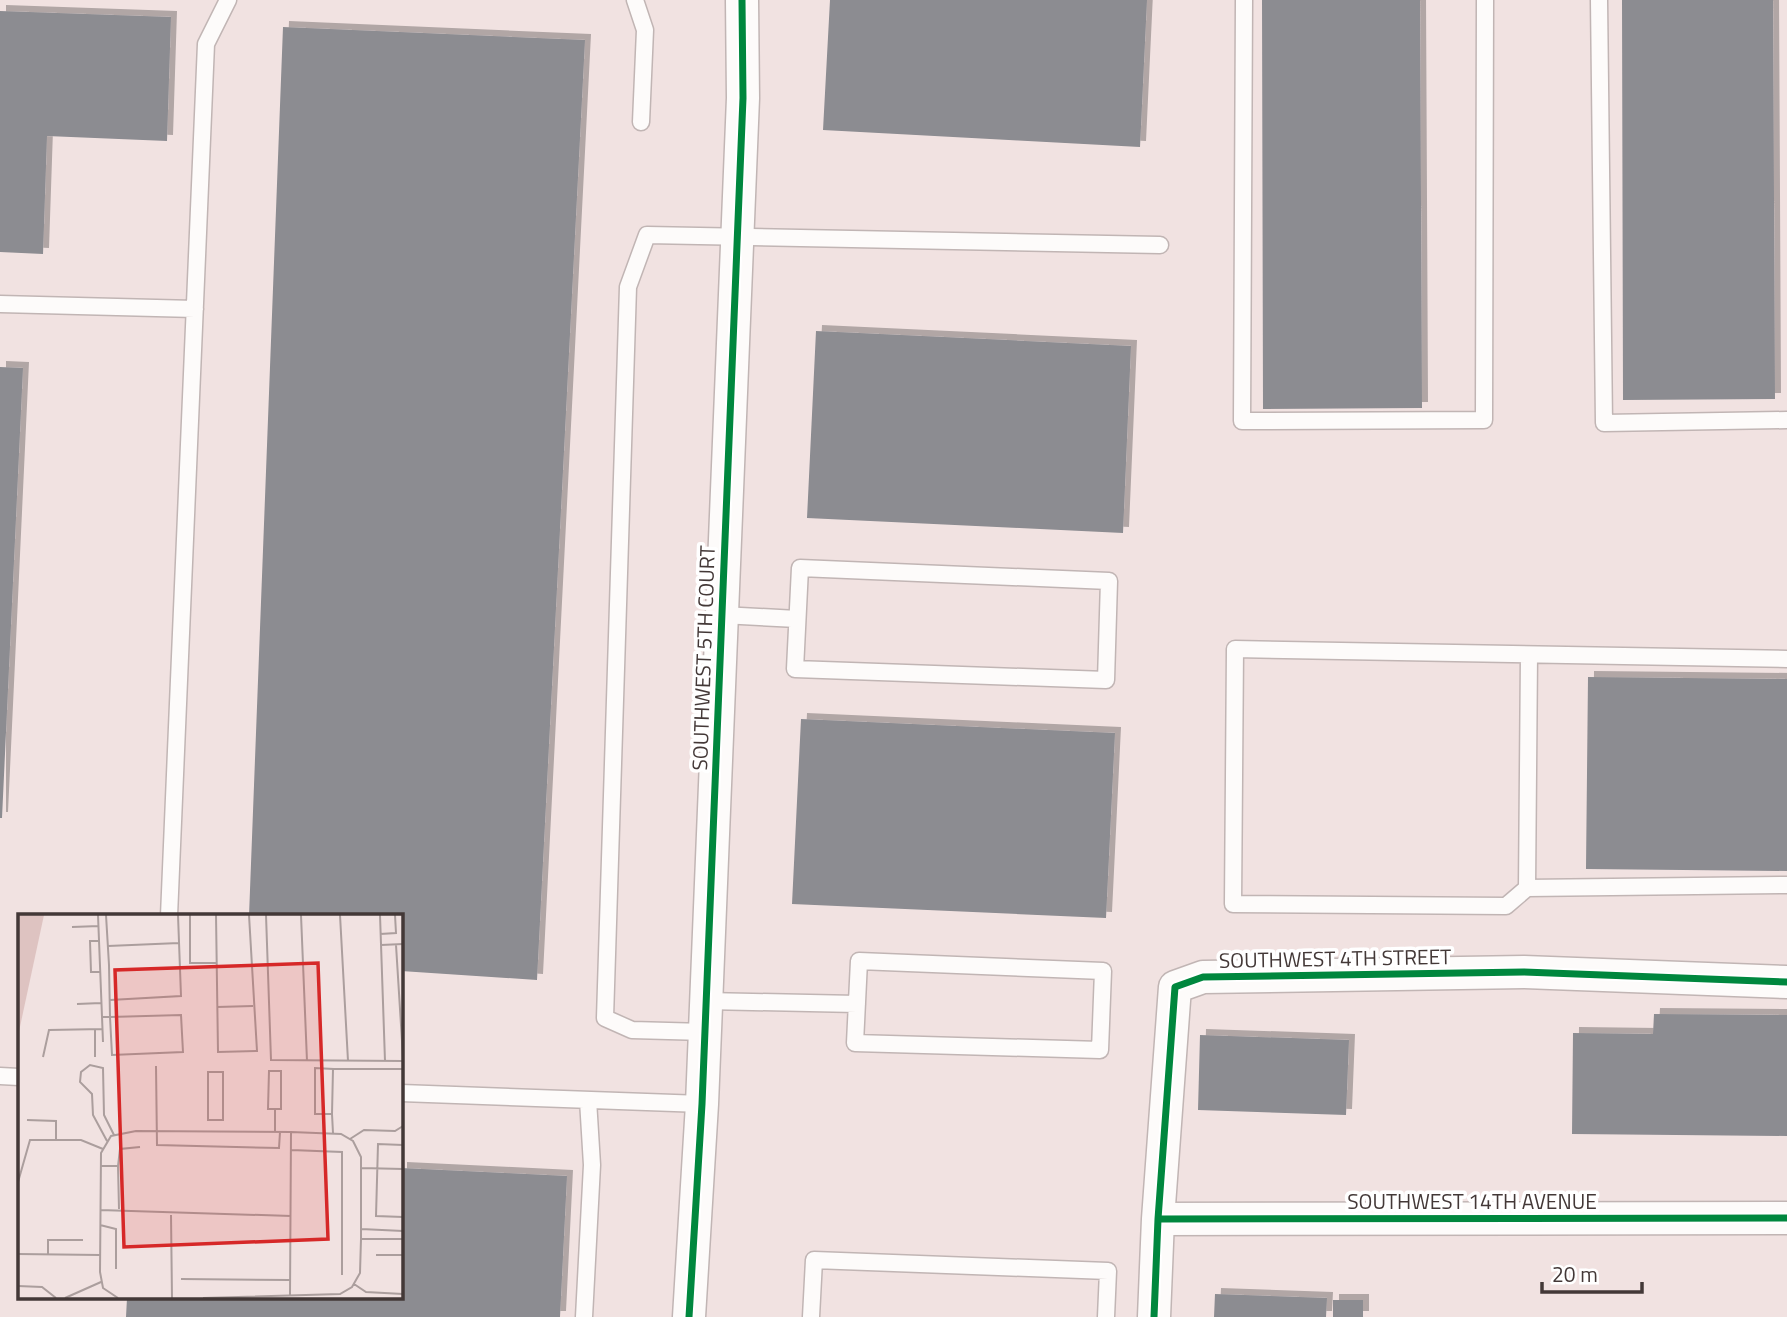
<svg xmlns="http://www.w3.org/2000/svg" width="1787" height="1317" font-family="'Titillium Web',sans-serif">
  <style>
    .building { fill: #8c8c91; filter: url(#shadow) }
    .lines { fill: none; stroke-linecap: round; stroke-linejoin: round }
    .lane-casing { stroke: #c1b5b4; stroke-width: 19 }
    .street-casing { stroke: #c1b5b4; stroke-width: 35 }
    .lane { stroke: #fdfbfa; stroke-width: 16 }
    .street { stroke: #fdfbfa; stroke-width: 32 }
    .cycleway-casing { stroke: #fff; stroke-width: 11 }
    .cycleway { stroke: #00873e; stroke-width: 7 }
    .labels { text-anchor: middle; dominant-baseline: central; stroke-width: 7; stroke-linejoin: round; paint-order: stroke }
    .street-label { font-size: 21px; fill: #433837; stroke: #fff }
    .inset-road { fill: none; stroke: #ab9e9d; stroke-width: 2 }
    .view { fill: #d62828; fill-opacity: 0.15; stroke: #d62828; stroke-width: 3.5 }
    .inset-edge { fill: none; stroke: #433837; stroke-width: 3.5 }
  </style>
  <defs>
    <filter id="shadow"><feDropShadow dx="6" dy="-6" stdDeviation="0" flood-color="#0004"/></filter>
  </defs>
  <rect width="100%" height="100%" fill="#f1e2e1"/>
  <path class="building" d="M 830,0 L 1147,0 L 1140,147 L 823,130 Z
    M 1262,0 L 1420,0 L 1422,408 L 1263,409 Z
    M 1622,0 L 1773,0 L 1775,399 L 1623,400 Z
    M 0,11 L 171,17 L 167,141 L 47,136 L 43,254 L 0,252 Z
    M 283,27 L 585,40 L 537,980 L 401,971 L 401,916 L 249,916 Z
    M 816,331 L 1131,346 L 1123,533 L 807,518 Z
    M 0,367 L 23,368 L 2,818 L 0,818 Z
    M 1588,677 L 1787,679 L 1787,871 L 1586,869 Z
    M 801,719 L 1115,733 L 1106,918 L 792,904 Z
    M 1654,1014 L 1787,1015 L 1787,1136 L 1572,1134 L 1573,1033 L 1653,1034 Z
    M 1200,1035 L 1349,1040 L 1346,1115 L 1198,1110 Z
    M 401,1168 L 567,1176 L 560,1317 L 126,1317 L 127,1298 L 401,1298 Z
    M 1215,1294 L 1327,1298 L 1326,1317 L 1214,1317 Z
    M 1333,1300 L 1363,1300 L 1363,1317 L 1333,1317 Z"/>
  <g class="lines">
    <defs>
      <path id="lane" d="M 635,0 L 645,30 L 641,122
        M 1244,0 L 1242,421 L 1484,420 L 1485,0
        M 1599,0 L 1604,423 L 1787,420
        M 0,304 L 195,309
        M 800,568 L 1109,581 L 1106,680 L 795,669 Z
        M 722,615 L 797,619
        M 1787,659 L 1235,649 L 1233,904 L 1506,906 L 1527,888 L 1787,885
        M 1527,888 L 1529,655
        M 169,916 L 206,44 L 228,0
        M 859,961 L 1103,971 L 1100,1050 L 855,1043 Z
        M 706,1001 L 857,1004
        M 705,1032 L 632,1030 L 605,1018 L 628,287 L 647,235 L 1160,245
        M 0,1076 L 19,1077
        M 401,1093 L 702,1104
        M 584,1317 L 592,1165 L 588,1100
        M 811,1317 L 814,1260 L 1108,1271 L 1106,1317"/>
      <path id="street" d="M 1158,1219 L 1787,1218
        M 689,1317 L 702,1104 L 743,98 L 742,0
        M 1154,1317 L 1158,1219 L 1175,987 L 1203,977 L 1524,972 L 1787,982"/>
    </defs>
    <use href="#lane" class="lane-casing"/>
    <use href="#street" class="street-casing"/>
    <use href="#lane" class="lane"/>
    <use href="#street" class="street"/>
    <defs>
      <path id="cycleway" d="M 1158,1219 L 1787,1218
        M 689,1317 L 702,1104 L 743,98 L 742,0
        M 1154,1317 L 1158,1219 L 1175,987 L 1203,977 L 1524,972 L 1787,982"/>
    </defs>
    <use href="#cycleway" class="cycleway-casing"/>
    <use href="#cycleway" class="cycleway"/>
  </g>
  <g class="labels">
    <g class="street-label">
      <text transform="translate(703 658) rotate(-88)">SOUTHWEST 5TH COURT</text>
      <text transform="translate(1335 958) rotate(-1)">SOUTHWEST 4TH STREET</text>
      <text x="1472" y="1201">SOUTHWEST 14TH AVENUE</text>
    </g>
  </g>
  <g transform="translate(18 914)">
    <rect width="385" height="385" fill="#f1e2e1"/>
    <path d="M 0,1 L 26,1 L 0,122 Z" fill="#dec3c1"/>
    <path class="inset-road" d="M 80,1 L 85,128M 172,1 L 172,49 L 199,49M 198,1 L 200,138 L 239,137 L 231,1M 248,1 L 253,146 L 385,147M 283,1 L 289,147M 322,1 L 330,147M 362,1 L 367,147M 54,13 L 81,12M 362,20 L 378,19 L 377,1M 0,21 L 0,74M 81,27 L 72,27 L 73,58 L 82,58M 363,31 L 385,30M 378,31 L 385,143M 90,32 L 161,29M 92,86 L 163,82 L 160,1M 59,90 L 83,89M 199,93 L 235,92M 84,103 L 92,103 L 163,101 L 165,138 L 94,141 L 92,103 L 91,51 L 88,1M 77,115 L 77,143M 25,143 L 31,116 L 85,115M 138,152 L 139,231 L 261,234 L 262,218M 315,155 L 385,155M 251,157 L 263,157 L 263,195 L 250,195 ZM 190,158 L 205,158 L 205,206 L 190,206 ZM 257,195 L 257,218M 314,200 L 315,155 L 297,154 L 297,200 L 314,200 L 315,219M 9,206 L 38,207 L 38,225M 332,225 L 346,216 L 377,217 L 385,212M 89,227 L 75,201 L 74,180 L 62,168 L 63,158 L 72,151 L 85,154 L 86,201 L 96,221M 385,231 L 360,230 L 358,302 L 385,303M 273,236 L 324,238 L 324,361M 83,252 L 100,252 L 101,295M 100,252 L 102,235 L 122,233M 343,254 L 385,255M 0,268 L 12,226 L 63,226 L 85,235M 82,296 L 273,302M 153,301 L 154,384M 82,311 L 98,315 L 98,355M 343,315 L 385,317M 343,325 L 385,325M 0,340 L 82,341M 30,340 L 30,326 L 65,326M 358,341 L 385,341M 163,365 L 272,366M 336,370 L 348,378 L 385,380M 0,372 L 24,373 L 38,384M 272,382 L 273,218M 47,384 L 83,368M 100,384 L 85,374 L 82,358 L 83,239 L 93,222 L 118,217 L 273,218 L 323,220 L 335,227 L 343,243 L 343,325 L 342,359 L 334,373 L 322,380 L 185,384"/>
    <path class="view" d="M 300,49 L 310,325 L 106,333 L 97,56 Z"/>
    <rect width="385" height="385" class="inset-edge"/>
  </g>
  <path d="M1542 1282v10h100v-10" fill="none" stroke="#433837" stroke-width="3.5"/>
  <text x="1552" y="1282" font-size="21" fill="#433837" stroke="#ffffff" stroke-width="5" paint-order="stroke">20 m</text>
</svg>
